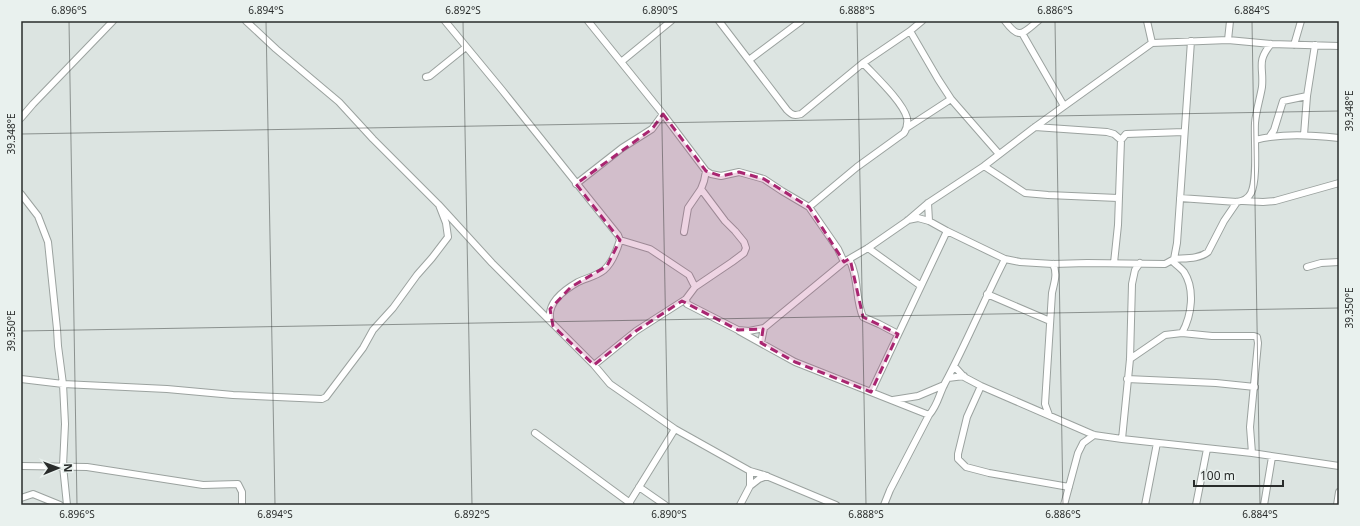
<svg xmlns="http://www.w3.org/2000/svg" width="1360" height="526" font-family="'Noto Sans',sans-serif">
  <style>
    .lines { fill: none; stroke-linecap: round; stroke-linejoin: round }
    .minor-casing { stroke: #9ba29f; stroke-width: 8 }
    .minor { stroke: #fff; stroke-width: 6 }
    .marked { fill: #a92671; fill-opacity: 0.2; stroke: #a92671; stroke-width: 3; stroke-dasharray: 8 5; stroke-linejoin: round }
    .ticks { fill: none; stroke: #292c2b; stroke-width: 1; stroke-opacity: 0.45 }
    .neatline { fill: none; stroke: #292c2b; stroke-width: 1.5 }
    .ticks-label { font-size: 10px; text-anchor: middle; fill: #292c2b }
  </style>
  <rect width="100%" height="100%" fill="#dce4e1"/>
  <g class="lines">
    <defs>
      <path id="minor" d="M 246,21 L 276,49 L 339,102 L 373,139 L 439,205 L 492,263 L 551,322
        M 445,21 L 502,90 L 618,235 L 620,240 C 617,250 612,263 604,270 C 597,276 586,278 578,282 C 564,290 545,304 551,322 L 594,365 L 610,384 L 675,429 L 750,471 L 750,486 L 740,505
        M 588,21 L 663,114 L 706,171 L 711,174 L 721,176 L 739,172 L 764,179 L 782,191 L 809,207 L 838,249 L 844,262
        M 719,21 L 787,110 C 792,115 794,116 801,114 L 863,63 L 910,31 L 922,21
        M 1005,21 C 1019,40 1022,34 1038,21
        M 1147,21 L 1152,43
        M 910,31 L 938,79 L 951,99 L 999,154
        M 1022,33 L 1064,106
        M 1228,40 L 1230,21
        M 1294,45 L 1301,21
        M 749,60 L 801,21
        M 621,62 L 671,21
        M 426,77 L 430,76 L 466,47
        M 21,118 L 33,104 L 113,21
        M 908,127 L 951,99
        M 1035,127 L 1107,132 L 1114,134 L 1121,140
        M 1304,135 L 1307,96 L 1315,45
        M 1270,136 L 1274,130 L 1283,101 L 1307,96
        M 1255,140 C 1283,133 1311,135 1339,138
        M 984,166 L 1025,193 L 1048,195 L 1118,198
        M 576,184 L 622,148 L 652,129 L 663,114
        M 701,189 L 725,221 L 735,231 L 744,242 L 746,248 L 744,253 L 732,262 L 695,287 L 686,299 L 687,304 L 738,330 L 749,331 L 764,328 L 844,262 L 868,248 L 907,221 L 928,203 L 984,166 L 1035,127 L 1152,43 L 1228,40 L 1271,44 L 1339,46
        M 21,194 L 38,216 L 48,242 L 57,329 L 58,346 L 63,384 L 65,424 L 63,466 L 67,505
        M 1180,198 L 1237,202 C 1243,201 1248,199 1251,193 C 1258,179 1254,140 1255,123 C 1256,111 1260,99 1262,87 C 1264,67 1256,62 1271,44
        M 1243,201 L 1263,202 L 1275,201 L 1339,183
        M 928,203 L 929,221
        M 809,207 L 857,167 L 904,133 C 907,128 908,124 907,118 C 903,102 875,76 863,63
        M 908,220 L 918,218 L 929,221 L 947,231 L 1005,259 L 1020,262 L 1053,264 L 1087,263 L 1165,264 L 1174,259 L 1177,243 L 1191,41
        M 684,232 L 688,208 L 701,189 L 704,181 L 706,171
        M 620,240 L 650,249 L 689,275 L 695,287
        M 868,248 L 921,286
        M 849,259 C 859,277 855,299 863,317 L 879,324 L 898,334
        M 1174,259 C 1186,258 1199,259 1208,252 L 1224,221 L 1237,202
        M 1114,263 L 1118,225 L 1121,140 L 1126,134 L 1184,132
        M 1307,267 L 1321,263 L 1339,262
        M 987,294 L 1050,321
        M 739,331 L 795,362 L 929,415
        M 1182,333 L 1212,336 L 1254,336 L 1257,337 L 1258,343 L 1250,427 L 1252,453
        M 761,343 L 764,328
        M 1130,359 L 1165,335 L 1182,333 C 1192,315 1195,289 1184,272 C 1181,268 1175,264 1172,261
        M 594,365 L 636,331 L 686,299
        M 954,366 L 964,377 L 981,386 L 1094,435 L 1122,439 L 1252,453 L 1339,466
        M 948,378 L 964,376
        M 21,379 L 63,384 L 167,389 L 233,395 L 322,399 L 326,397 L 363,348 L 373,330 L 393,308 L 417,275 L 432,258 L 448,237 L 446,223 L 439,205
        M 1127,379 L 1216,383 L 1255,387
        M 981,386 L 967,417 L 958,454 L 958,459 L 966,467 L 989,473 L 1069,487
        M 871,392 L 947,231
        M 893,400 L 918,396 L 944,385
        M 1049,415 L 1045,404 L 1052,293 C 1054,283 1058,274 1053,264
        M 535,433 L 630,503
        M 1122,439 L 1130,359 L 1132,284 L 1135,270 L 1140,263
        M 21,466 L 87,467 L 203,485 L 238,484 L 242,492 L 242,505
        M 750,471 L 764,475 L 836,505
        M 750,486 L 759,479 L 767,476
        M 639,487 L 665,505
        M 21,498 L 33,494 L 60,505
        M 628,505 L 675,429
        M 884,505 L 890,490 L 929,415 C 938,405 939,394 945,383 C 967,342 984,300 1005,259
        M 1064,505 L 1078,453 L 1083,443 L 1094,435
        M 1145,505 L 1157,443
        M 1196,505 L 1207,449
        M 1264,505 L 1272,457
        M 1337,505 L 1339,492"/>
    </defs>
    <use href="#minor" class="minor-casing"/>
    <use href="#minor" class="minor"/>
  </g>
  <path class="marked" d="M 663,114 L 706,171 L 721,176 L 739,172 L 764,179 L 809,207 L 844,262 L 849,259 L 851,263 L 863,317 L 898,334 L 871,392 L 795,362 L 761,343 L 763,329 L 738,330 L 682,301 L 636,331 L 594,365 L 553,326 L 550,309 L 571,287 L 607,266 L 620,240 L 576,184 L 652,129 Z"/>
  <path class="ticks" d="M 69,21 L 77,505M 266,21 L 275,505M 463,21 L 472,505M 660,21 L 669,505M 857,21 L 866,505M 1055,21 L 1063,505M 1252,21 L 1260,505M 21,134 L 1339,111M 21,331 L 1339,308"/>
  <rect width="1360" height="526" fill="none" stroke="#e9f1ee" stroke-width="44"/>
  <g transform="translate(58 468) rotate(89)" stroke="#e9f1ee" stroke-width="3" paint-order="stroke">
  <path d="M0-3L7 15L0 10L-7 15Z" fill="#292c2b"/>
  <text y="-6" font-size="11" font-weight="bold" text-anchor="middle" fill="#292c2b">N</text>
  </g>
  <path d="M1194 480v6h89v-6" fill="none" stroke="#292c2b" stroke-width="2"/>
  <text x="1200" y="480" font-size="12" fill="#292c2b" stroke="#e9f1ee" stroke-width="3" paint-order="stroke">100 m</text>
  <rect x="22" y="22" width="1316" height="482" class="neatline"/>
  <g class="ticks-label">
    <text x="69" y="14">6.896°S</text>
    <text x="266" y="14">6.894°S</text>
    <text x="463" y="14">6.892°S</text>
    <text x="660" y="14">6.890°S</text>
    <text x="857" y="14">6.888°S</text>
    <text x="1055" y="14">6.886°S</text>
    <text x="1252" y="14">6.884°S</text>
    <text transform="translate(1349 111) rotate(-90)" y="4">39.348°E</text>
    <text transform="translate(11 134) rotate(-90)" y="4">39.348°E</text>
    <text transform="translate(1349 308) rotate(-90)" y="4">39.350°E</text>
    <text transform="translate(11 331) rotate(-90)" y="4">39.350°E</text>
    <text x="77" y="518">6.896°S</text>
    <text x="275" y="518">6.894°S</text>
    <text x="472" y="518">6.892°S</text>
    <text x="669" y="518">6.890°S</text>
    <text x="866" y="518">6.888°S</text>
    <text x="1063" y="518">6.886°S</text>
    <text x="1260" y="518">6.884°S</text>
  </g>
</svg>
